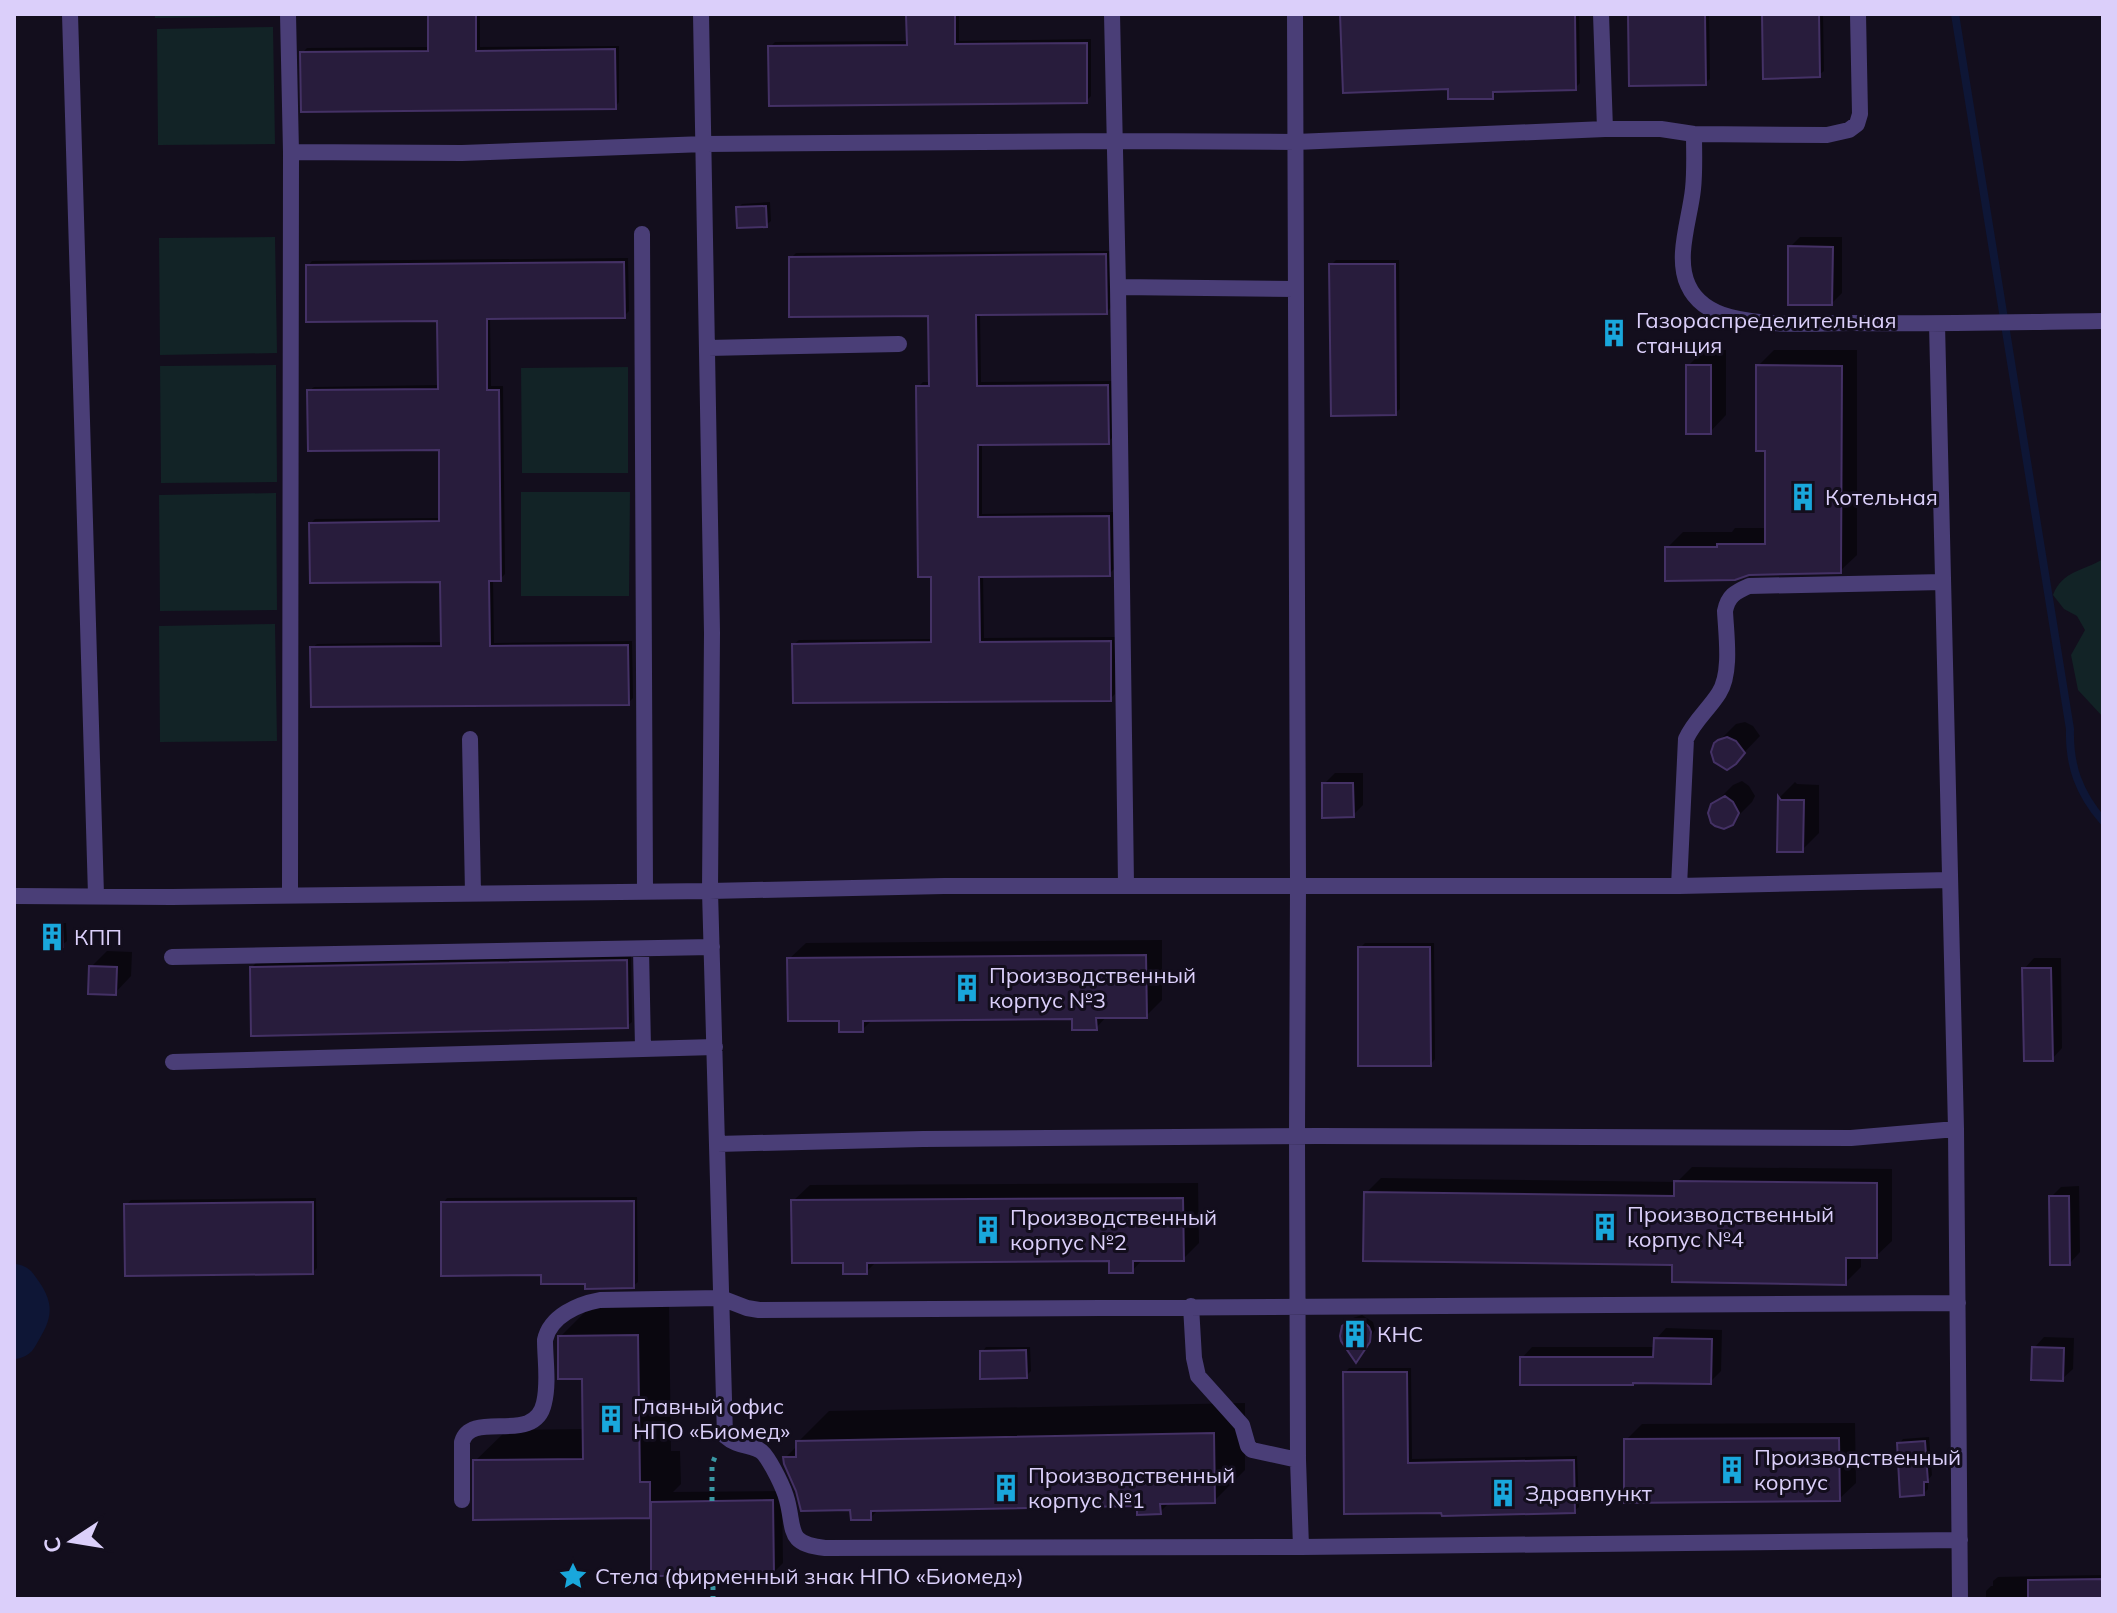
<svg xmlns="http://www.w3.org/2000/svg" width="2117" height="1613" font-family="Mulish,sans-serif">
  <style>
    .green { fill: #122326 }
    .shadow { fill: #0007 }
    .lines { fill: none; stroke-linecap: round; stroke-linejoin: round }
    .stream { stroke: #0e1636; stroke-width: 8 }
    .river { stroke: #0e1636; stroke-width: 48 }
    .building { fill: #281c3c; stroke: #443165; stroke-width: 2 }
    .path { stroke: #3a97a3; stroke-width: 5; stroke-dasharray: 4 6; stroke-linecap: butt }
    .service { stroke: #4a3e77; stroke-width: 16 }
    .labels { text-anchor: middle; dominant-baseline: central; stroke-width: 6; stroke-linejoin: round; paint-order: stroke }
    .poi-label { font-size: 22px; fill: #dbcffa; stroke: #130e1d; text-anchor: start }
  </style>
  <rect width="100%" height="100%" fill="#130e1d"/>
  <path class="green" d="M 155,14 L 271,14 L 271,16 L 155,18 Z
    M 273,27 L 275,144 L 158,145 L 157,29 Z
    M 275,237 L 277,353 L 160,355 L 159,238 Z
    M 276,365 L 277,482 L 161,483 L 160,366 Z
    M 628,367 L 628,473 L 522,473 L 521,368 Z
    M 521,492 L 630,492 L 629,596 L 521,596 Z
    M 276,493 L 277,610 L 160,611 L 159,495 Z
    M 2103,559 L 2103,717 L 2078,690 L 2071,655 L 2085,630 L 2077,616 L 2064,609 L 2053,595 C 2063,570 2082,572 2103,559 Z
    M 275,624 L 277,741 L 160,742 L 159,626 Z"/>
  <path class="shadow" d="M 430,14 L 480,14 L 480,47 L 619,46 L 619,102 L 615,107 L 302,53 L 307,48 L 430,47 Z
    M 908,14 L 959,14 L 959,41 L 1091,39 L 1091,96 L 1086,101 L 770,47 L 775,42 L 909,41 Z
    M 1342,14 L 1579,14 L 1580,83 L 1575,88 L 1497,89 L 1497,92 L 1492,97 L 1450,87 Z
    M 1630,14 L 1709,14 L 1710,79 L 1705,83 Z
    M 1764,14 L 1823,14 L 1824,71 L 1819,75 Z
    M 770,202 L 771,221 L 766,225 L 738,208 L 742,204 Z
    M 1800,237 L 1842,237 L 1842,293 L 1832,303 L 1790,247 Z
    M 1110,251 L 1111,307 L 1107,312 L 980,313 L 981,382 L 1112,381 L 1113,437 L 1108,442 L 982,443 L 982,514 L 1113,512 L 1114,569 L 1109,574 L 983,575 L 984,638 L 1115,637 L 1115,694 L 1110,699 L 794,644 L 799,640 L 933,639 L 932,575 L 918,387 L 923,382 L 930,382 L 930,314 L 791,258 L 796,253 Z
    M 628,258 L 629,311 L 624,316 L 490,317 L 491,386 L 503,386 L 505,574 L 500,579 L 493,579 L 494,643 L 632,641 L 633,698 L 628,703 L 312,648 L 317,644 L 443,642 L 442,580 L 311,523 L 315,519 L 441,518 L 441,448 L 309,391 L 314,387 L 440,385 L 439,319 L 308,266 L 312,261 Z
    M 1336,260 L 1399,260 L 1400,409 L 1395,413 L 1331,265 Z
    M 1704,350 L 1726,350 L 1726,415 L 1710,432 L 1688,366 Z
    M 1774,350 L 1857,350 L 1857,555 L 1840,571 L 1667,548 L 1683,532 L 1732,532 L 1735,528 L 1767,528 L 1767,449 L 1758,366 Z
    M 1745,722 L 1753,726 L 1760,736 L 1735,762 L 1719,741 L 1736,724 Z
    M 1335,773 L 1363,773 L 1363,805 L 1353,815 L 1324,784 Z
    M 1742,781 L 1749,786 L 1755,796 L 1752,802 L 1735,819 L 1716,802 L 1733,785 Z
    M 1795,782 L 1797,784 L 1819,785 L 1819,833 L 1802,850 L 1779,850 L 1780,797 Z
    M 66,923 L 67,941 L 62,945 L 44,928 L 48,924 Z
    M 1162,940 L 1162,1000 L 1146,1016 L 1107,1016 L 1096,1028 L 1074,1017 L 873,1019 L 862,1030 L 841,1019 L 789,959 L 806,943 Z
    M 1365,943 L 1434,943 L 1435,1059 L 1431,1064 L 1360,948 Z
    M 107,951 L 132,952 L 131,976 L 115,993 L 91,967 Z
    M 631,956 L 632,1022 L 627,1026 L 252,967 L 256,963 Z
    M 2034,958 L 2061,958 L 2062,1048 L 2052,1059 L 2024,969 Z
    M 1692,1167 L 1892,1169 L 1892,1241 L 1876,1256 L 1861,1256 L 1861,1267 L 1845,1283 L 1674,1263 L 1366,1193 L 1381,1178 L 1677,1182 Z
    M 1198,1183 L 1199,1243 L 1183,1259 L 1143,1259 L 1132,1271 L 1111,1259 L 878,1260 L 866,1272 L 845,1261 L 793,1201 L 810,1185 Z
    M 2079,1186 L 2080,1252 L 2070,1263 L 2051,1197 L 2061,1187 Z
    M 637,1197 L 638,1282 L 633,1286 L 587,1282 L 443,1203 L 447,1198 Z
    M 316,1198 L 317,1268 L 313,1272 L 126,1205 L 131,1200 Z
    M 592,1305 L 669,1305 L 671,1451 L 680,1451 L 681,1484 L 673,1492 L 782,1491 L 783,1563 L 773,1573 L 653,1512 L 649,1516 L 475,1461 L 507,1430 L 585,1429 L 584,1377 L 560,1337 Z
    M 1362,1315 L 1373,1322 L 1375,1330 L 1360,1356 L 1348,1323 L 1353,1318 Z
    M 1666,1328 L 1722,1330 L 1721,1371 L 1710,1382 L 1522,1358 L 1532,1347 L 1656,1347 L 1656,1339 Z
    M 2044,1337 L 2074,1338 L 2073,1369 L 2062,1379 L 2034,1348 Z
    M 986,1347 L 1030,1347 L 1031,1371 L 1026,1376 L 982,1352 Z
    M 1349,1368 L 1411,1368 L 1412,1459 L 1577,1456 L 1579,1507 L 1574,1511 L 1346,1512 L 1345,1373 Z
    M 1245,1403 L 1245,1470 L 1214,1501 L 1170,1502 L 1160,1512 L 1139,1503 L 880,1508 L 870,1518 L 852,1508 L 785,1458 L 798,1445 L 798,1442 L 829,1411 Z
    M 1855,1423 L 1856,1483 L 1839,1499 L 1626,1440 L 1642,1424 Z
    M 1929,1437 L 1932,1475 L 1928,1480 L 1928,1489 L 1924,1493 L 1899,1444 L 1903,1439 Z
    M 2103,1575 L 2103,1599 L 1986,1599 L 1986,1591 L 1991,1586 L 1993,1586 L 1993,1581 L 1998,1577 Z"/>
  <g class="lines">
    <path class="stream" d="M 1955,14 L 2070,729 C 2069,766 2079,793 2103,821"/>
    <path class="river" d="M 14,1288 C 31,1311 28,1310 14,1335"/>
  </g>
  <path class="building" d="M 428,14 L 476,14 L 476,51 L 615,49 L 616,109 L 301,112 L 300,52 L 428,51 Z
    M 906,14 L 955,14 L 955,44 L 1087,43 L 1087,103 L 769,106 L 768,46 L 907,45 Z
    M 1340,14 L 1575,14 L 1576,90 L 1493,92 L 1493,99 L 1448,99 L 1448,89 L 1343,93 Z
    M 1628,14 L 1705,14 L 1706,85 L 1629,86 Z
    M 1762,14 L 1819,14 L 1820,77 L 1763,79 Z
    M 766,206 L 767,227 L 737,228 L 736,207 Z
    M 1788,246 L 1833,247 L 1832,305 L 1788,305 Z
    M 1106,254 L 1107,314 L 976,315 L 977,386 L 1108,385 L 1109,444 L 978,445 L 978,517 L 1109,516 L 1110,576 L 979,577 L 980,642 L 1111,641 L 1111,701 L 793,703 L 792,644 L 931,642 L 931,577 L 918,577 L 916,386 L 929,386 L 928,316 L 789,317 L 789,257 Z
    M 624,262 L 625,318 L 487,319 L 487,390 L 499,390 L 501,581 L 489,581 L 490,646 L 628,645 L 629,705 L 311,707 L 310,647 L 441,646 L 440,582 L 310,583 L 309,523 L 439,521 L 439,450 L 308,451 L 307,390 L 438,389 L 437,321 L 306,322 L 306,265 Z
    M 1329,264 L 1395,264 L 1396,415 L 1331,416 Z
    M 1686,365 L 1711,365 L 1711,434 L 1686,434 Z
    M 1756,365 L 1842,366 L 1841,573 L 1749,575 L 1735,580 L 1665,581 L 1665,547 L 1717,547 L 1717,544 L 1765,544 L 1765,451 L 1756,451 Z
    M 1727,737 L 1736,741 L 1745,753 L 1736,764 L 1727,770 L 1714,762 L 1711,752 L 1714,743 L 1718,740 Z
    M 1322,783 L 1353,783 L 1354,817 L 1322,818 Z
    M 1725,796 L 1733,802 L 1739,813 L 1733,825 L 1724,829 L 1715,826 L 1711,823 L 1708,813 L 1711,804 Z
    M 1778,796 L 1781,800 L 1804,800 L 1803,852 L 1777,852 Z
    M 62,927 L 63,947 L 42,948 L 42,928 Z
    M 1358,947 L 1430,947 L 1431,1066 L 1358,1066 Z
    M 1146,955 L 1147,1018 L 1096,1018 L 1097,1030 L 1072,1030 L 1072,1019 L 863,1021 L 863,1032 L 839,1032 L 839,1021 L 788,1021 L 787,958 Z
    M 627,960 L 628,1028 L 251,1036 L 250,967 Z
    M 89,966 L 117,967 L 116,995 L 88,994 Z
    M 2022,968 L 2051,968 L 2053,1061 L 2024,1061 Z
    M 1674,1181 L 1877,1183 L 1877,1258 L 1846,1258 L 1846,1285 L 1672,1282 L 1672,1265 L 1363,1261 L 1364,1192 L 1674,1196 Z
    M 2049,1196 L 2069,1196 L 2070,1265 L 2050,1265 Z
    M 1183,1198 L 1184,1261 L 1133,1261 L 1133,1273 L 1109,1273 L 1109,1261 L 867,1263 L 867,1274 L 843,1274 L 843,1263 L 792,1263 L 791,1200 Z
    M 634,1201 L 634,1288 L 585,1289 L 585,1284 L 541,1284 L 541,1275 L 441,1276 L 441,1202 Z
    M 313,1202 L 313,1274 L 125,1276 L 124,1204 Z
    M 1351,1319 L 1362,1320 L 1369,1327 L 1371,1332 L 1370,1342 L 1356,1363 L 1341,1341 L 1340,1336 L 1342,1326 Z
    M 638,1335 L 640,1482 L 650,1482 L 650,1518 L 473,1520 L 473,1460 L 583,1459 L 582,1379 L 558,1379 L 558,1336 Z
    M 1654,1338 L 1712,1339 L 1711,1384 L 1633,1383 L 1633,1385 L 1520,1385 L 1520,1357 L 1653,1357 Z
    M 2032,1347 L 2064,1348 L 2063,1381 L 2031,1380 Z
    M 1026,1350 L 1027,1378 L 980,1379 L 980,1351 Z
    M 1343,1372 L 1407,1372 L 1408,1463 L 1574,1460 L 1575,1513 L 1442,1516 L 1441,1513 L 1344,1514 Z
    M 1214,1433 L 1215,1503 L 1160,1504 L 1161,1514 L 1137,1515 L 1137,1506 L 871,1511 L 871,1520 L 851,1520 L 850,1510 L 801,1511 L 796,1491 L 784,1464 L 783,1457 L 796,1457 L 796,1441 Z
    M 1839,1438 L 1840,1501 L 1624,1503 L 1624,1439 Z
    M 1925,1441 L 1928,1482 L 1924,1482 L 1924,1495 L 1900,1497 L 1897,1443 Z
    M 773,1500 L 774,1575 L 651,1576 L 651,1502 Z
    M 2103,1579 L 2103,1599 L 2028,1599 L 2028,1580 Z"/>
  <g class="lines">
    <path class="path" d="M 712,1501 L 712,1464 L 716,1455
      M 713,1576 L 713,1599"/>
    <path class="service" d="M 70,14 L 96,895
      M 288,14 L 291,152 L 290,895
      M 701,14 L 712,633 L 710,891 L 725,1436 C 739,1449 755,1443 764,1454 C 772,1464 784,1488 787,1500 C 795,1530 786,1544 825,1548 L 1301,1547 L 1960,1540
      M 1112,14 L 1118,287 L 1126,885
      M 1295,14 L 1298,885 L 1297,1136 L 1298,1460 L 1301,1547
      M 1601,14 L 1605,129
      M 1694,134 C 1694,152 1695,171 1693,189 C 1690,219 1675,257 1688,285 C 1696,303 1712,312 1730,317 C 1769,327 1812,323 1852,323 C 1936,324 2019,322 2103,321
      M 291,152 L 462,153 L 705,144 L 1115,141 L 1296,142 L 1605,129 L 1661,129 L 1694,134 L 1827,135 L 1849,130 L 1857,124 L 1860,114 L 1858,14
      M 642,234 L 645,890
      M 1118,287 L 1295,289
      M 1937,324 L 1956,1129 L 1960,1599
      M 708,348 L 899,344
      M 470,739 L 473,893
      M 1679,886 L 1686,739 C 1694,721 1709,709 1719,693 C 1732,673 1726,634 1725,611 C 1728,596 1735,592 1749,586 L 1943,582
      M 14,896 L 172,897 L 710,891 L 944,886 L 1679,886 L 1950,880
      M 641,949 L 643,1048
      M 172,957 L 712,947
      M 173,1062 L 715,1047
      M 717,1144 L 923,1139 L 1319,1136 L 1851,1138 L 1956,1129
      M 1191,1306 L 1194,1358 L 1198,1376 L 1242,1425 L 1248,1446 L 1252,1450 L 1298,1460
      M 462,1500 L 462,1442 C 471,1409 535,1446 544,1403 C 549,1383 545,1360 545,1340 C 550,1316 578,1304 600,1300 L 721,1298 L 747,1308 L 759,1310 C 1159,1306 1558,1307 1958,1303"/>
  </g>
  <defs>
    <symbol id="building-bare" viewBox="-9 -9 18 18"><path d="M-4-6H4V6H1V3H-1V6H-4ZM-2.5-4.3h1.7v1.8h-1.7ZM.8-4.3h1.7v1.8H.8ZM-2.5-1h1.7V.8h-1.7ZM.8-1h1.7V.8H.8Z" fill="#19a7dc" stroke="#130e1d" stroke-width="2.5" paint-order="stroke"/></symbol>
    <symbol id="sight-bare" viewBox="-9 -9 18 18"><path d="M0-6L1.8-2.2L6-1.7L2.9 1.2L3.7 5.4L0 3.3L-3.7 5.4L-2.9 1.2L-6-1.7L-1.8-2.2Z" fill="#19a7dc" stroke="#130e1d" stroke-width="2.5" paint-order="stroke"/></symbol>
  </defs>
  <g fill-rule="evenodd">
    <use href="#building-bare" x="1594" y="313" width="40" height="40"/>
    <use href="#building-bare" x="1783" y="477" width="40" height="40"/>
    <use href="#building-bare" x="32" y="917" width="40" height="40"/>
    <use href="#building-bare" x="947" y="968" width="40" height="40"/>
    <use href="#building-bare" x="1585" y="1207" width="40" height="40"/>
    <use href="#building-bare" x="968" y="1210" width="40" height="40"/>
    <use href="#building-bare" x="1335" y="1314" width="40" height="40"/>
    <use href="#building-bare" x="591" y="1399" width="40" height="40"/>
    <use href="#building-bare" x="1712" y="1450" width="40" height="40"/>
    <use href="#building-bare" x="986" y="1468" width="40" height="40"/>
    <use href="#building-bare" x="1483" y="1473" width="40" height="40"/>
    <use href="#sight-bare" x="553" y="1556" width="40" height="40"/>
  </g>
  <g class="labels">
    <g class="poi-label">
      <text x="1636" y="320">Газораспределительная<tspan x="1636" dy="25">станция</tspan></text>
      <text x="1825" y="497">Котельная</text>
      <text x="74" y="937">КПП</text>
      <text x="989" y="975">Производственный<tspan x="989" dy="25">корпус №3</tspan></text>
      <text x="1627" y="1214">Производственный<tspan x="1627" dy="25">корпус №4</tspan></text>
      <text x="1010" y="1217">Производственный<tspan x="1010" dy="25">корпус №2</tspan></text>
      <text x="1377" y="1334">КНС</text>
      <text x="633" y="1406">Главный офис<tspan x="633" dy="25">НПО «Биомед»</tspan></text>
      <text x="1754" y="1457">Производственный<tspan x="1754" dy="25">корпус</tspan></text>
      <text x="1028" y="1475">Производственный<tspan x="1028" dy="25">корпус №1</tspan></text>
      <text x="1525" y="1493">Здравпункт</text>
      <text x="595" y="1576">Стела (фирменный знак НПО «Биомед»)</text>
    </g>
  </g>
  <rect width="2117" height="1613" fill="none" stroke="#dbcffa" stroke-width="32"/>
  <g transform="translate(72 1541) rotate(258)" stroke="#130e1d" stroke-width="6" paint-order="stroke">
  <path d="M0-6L14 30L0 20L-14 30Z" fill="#dbcffa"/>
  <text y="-12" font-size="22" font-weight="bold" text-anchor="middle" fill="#dbcffa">С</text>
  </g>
</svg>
